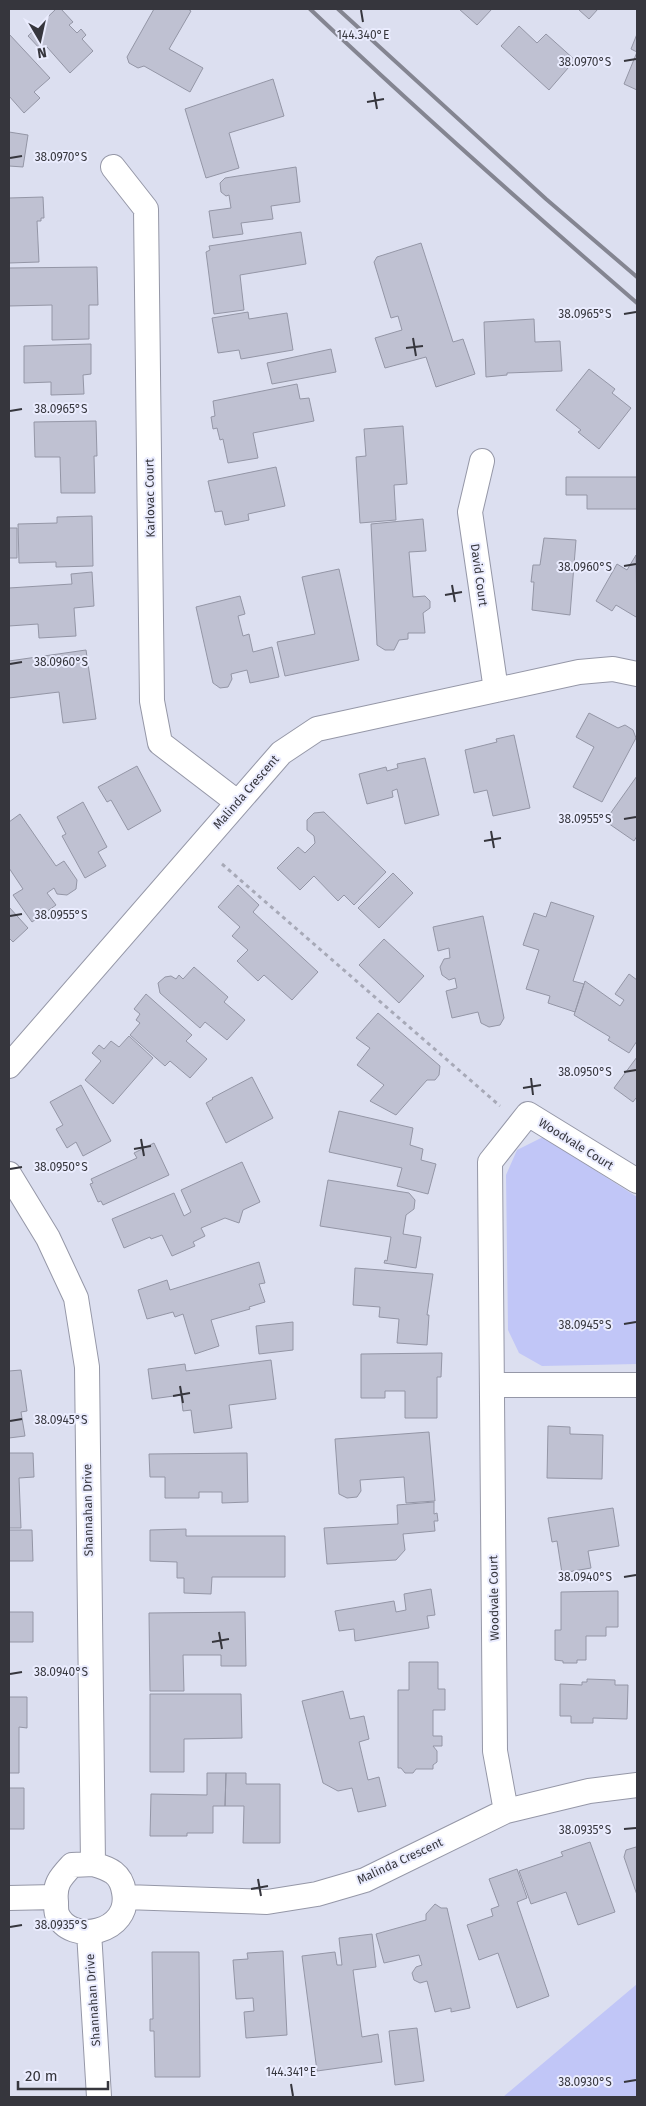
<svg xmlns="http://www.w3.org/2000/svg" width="646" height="2106" font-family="'Fira Sans',sans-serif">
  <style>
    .green { fill: #c1c6f7 }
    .building { fill: #bfc1d2; stroke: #9496a6 }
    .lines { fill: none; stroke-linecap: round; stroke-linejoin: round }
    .minor-casing { stroke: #9597a7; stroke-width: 26 }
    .path { stroke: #a7a9b7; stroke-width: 3; stroke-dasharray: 4 4; stroke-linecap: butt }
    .minor { stroke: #fff; stroke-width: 24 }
    .rail { stroke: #848591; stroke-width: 4 }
    .ticks { fill: none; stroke: #36363d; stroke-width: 2 }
    .labels { text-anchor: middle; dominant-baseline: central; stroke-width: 4; stroke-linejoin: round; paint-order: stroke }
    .street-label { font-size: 12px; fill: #36363d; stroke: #eaecfe }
    .ticks-label { font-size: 12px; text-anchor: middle; fill: #36363d; stroke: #eaecfe; stroke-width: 4; stroke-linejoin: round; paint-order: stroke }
  </style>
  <rect width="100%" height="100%" fill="#dcdff0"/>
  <path class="green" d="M 543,1137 L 637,1197 L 637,1364 L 542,1366 L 519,1353 L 508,1330 L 506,1175 L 517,1150 Z
    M 637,1984 L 637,2097 L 503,2097 Z"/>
  <path class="building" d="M 56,9 L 61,9 L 73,22 L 69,25 L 77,33 L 81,29 L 86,35 L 82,39 L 93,51 L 70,73 L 47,47 L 42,51 L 28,36 Z
    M 154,9 L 188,9 L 191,11 L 169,49 L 203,68 L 190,92 L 144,66 L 138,68 L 129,63 L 127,57 Z
    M 459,9 L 492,9 L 477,25 Z
    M 578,9 L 598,9 L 589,19 Z
    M 519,26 L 537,43 L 546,34 L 575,60 L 549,90 L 501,46 Z
    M 9,34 L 50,78 L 34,92 L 40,98 L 24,113 L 9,96 Z
    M 637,34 L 637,90 L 624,84 L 637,52 L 631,49 Z
    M 273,79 L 284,116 L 229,133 L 239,168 L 206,178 L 185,109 Z
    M 9,132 L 28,135 L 23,167 L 9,166 Z
    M 296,167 L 300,202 L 271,206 L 273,219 L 241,223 L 243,234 L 213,238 L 209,211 L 231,208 L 229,195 L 226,196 L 221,192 L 220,183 L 225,178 Z
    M 43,197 L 44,218 L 41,218 L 41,221 L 37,221 L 39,262 L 9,263 L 9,198 Z
    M 301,232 L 306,264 L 240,275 L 244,310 L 214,314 L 206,252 L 210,250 L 209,246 Z
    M 421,243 L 453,342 L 463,339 L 475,374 L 436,387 L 426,357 L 385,368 L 375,338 L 402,330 L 398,316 L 391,318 L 374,262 L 377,257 Z
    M 97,267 L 98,305 L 89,305 L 89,339 L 52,340 L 52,305 L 9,306 L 9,268 Z
    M 248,312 L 249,319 L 287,313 L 293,350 L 241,359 L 239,350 L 218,353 L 212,318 Z
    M 534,319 L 535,342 L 560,341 L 562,371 L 507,373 L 507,375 L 486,377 L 484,322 Z
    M 91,344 L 91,374 L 83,375 L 84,394 L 51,395 L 51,382 L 24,383 L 24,346 Z
    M 331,349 L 336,372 L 272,384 L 267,363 Z
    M 589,369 L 615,389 L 612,393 L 631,408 L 599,449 L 578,432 L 581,430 L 556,410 Z
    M 297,384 L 300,399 L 309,398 L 314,421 L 253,433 L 258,458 L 228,463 L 223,439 L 220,440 L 217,428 L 213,429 L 211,417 L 215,416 L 213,401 Z
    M 96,421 L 97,456 L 94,456 L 95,493 L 61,493 L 60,457 L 35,457 L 34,422 Z
    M 403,426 L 407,484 L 394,485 L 396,520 L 360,523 L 356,457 L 366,456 L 364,429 Z
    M 276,467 L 285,506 L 248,514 L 249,520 L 225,525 L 222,511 L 215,512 L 208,481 Z
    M 566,477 L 637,477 L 637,509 L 587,509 L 587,495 L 566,495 Z
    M 92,516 L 93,566 L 56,567 L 56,562 L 19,563 L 18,524 L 57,523 L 57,517 Z
    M 423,519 L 426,551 L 409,552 L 413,597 L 425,596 L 430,601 L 430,608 L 423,613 L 425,633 L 408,633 L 408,639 L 399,640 L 394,650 L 385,650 L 377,645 L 371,524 Z
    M 9,528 L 17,528 L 17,558 L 9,558 Z
    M 544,538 L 576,540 L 570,615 L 532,610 L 534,582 L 531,582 L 533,565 L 540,565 Z
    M 636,555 L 637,614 L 636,617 L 616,605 L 612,611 L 596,601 L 617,564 L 627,570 Z
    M 339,569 L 359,660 L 285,676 L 277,642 L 315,634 L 302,577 Z
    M 92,572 L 94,606 L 74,608 L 76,636 L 39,638 L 38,624 L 9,626 L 9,588 L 72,584 L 71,574 Z
    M 240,596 L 245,614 L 238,616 L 243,636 L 249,634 L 253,652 L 272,647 L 279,677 L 250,683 L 247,670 L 231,674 L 232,679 L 228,687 L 220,688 L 213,683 L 196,607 Z
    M 86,650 L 96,719 L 63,723 L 59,692 L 9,698 L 9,661 Z
    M 589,713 L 618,728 L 625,725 L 633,730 L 636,738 L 602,802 L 573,787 L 594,747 L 576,737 Z
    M 514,735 L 530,808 L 493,816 L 487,790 L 474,793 L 465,750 L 497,742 L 496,739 Z
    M 425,758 L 439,815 L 405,824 L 397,789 L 392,791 L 393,797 L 367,804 L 359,774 L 386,767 L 387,771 L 398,768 L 397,764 Z
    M 137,766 L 161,811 L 128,830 L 111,800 L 107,802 L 98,787 Z
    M 637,776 L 637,836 L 634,841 L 605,821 Z
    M 83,802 L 107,847 L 98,852 L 106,866 L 85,878 L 62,836 L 66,834 L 57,817 Z
    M 324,812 L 386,872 L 354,905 L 344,895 L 338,901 L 314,876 L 300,890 L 277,868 L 298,847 L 305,853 L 315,843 L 314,836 L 307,830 L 307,820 L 314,813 Z
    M 20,814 L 56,866 L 64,861 L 77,880 L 76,889 L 67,895 L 57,894 L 54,888 L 47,893 L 56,905 L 32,922 L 13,895 L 23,889 L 9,868 L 9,822 Z
    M 393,873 L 413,893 L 379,928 L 358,908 Z
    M 238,885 L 259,905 L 253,912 L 318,972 L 292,1000 L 264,975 L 258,981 L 237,961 L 248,950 L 232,936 L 240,927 L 218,907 Z
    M 551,902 L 594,916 L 573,981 L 584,984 L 575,1012 L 548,1003 L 550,996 L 526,989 L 539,950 L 523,945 L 534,913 L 546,917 Z
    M 9,907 L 28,928 L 13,942 L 9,938 Z
    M 483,916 L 504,1018 L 500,1025 L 489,1027 L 481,1023 L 478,1012 L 452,1018 L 446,991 L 457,988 L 455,978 L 449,980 L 442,975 L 440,967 L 444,959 L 450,958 L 449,948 L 438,951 L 433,927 Z
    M 384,939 L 424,976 L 399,1003 L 359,965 Z
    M 194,967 L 228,997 L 224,1002 L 245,1020 L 227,1040 L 205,1022 L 200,1028 L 160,993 L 158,983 L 165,977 L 171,976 L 176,979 L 179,975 L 183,979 Z
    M 629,974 L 637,980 L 637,1041 L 629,1053 L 608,1040 L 610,1037 L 574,1015 L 585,981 L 620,1006 L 624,1000 L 615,994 Z
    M 146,994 L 192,1035 L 186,1041 L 207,1059 L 190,1078 L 170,1061 L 165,1066 L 130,1035 L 140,1023 L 136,1020 L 140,1014 L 134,1009 Z
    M 378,1013 L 440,1066 L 439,1075 L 435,1080 L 427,1080 L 396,1115 L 370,1101 L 384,1085 L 357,1065 L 370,1048 L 356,1038 Z
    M 129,1036 L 153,1058 L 113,1104 L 85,1080 L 101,1061 L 92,1053 L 99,1045 L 104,1049 L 111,1041 L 119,1047 Z
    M 637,1057 L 637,1099 L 636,1098 L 633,1102 L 614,1088 Z
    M 252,1077 L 273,1118 L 226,1143 L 206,1103 L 213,1099 L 212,1098 Z
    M 81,1085 L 111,1141 L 83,1156 L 76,1142 L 67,1148 L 56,1129 L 63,1125 L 50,1102 Z
    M 339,1111 L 413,1128 L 410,1145 L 423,1149 L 421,1160 L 436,1164 L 428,1194 L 397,1186 L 402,1168 L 329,1152 Z
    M 154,1143 L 169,1175 L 103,1205 L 101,1201 L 98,1202 L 90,1184 L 93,1183 L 91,1179 L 137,1158 L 134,1153 Z
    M 242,1162 L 260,1202 L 243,1210 L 239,1223 L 225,1218 L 201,1228 L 205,1236 L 193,1242 L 195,1246 L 172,1256 L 162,1235 L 151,1239 L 150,1237 L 124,1248 L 112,1219 L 174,1193 L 184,1216 L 191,1212 L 181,1190 Z
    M 328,1180 L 409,1193 L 415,1200 L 414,1209 L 406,1215 L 403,1234 L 421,1237 L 416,1268 L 384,1263 L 385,1260 L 387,1261 L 391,1237 L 320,1226 Z
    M 259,1262 L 265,1283 L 259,1284 L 265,1302 L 249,1307 L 250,1309 L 211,1320 L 219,1346 L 195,1354 L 183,1314 L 175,1317 L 173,1312 L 147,1319 L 138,1290 L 167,1280 L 170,1290 Z
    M 355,1268 L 433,1274 L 427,1315 L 429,1315 L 427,1345 L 397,1343 L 399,1319 L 379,1317 L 380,1307 L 353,1305 Z
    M 293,1322 L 293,1350 L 259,1354 L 256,1326 Z
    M 442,1353 L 441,1377 L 437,1377 L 437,1418 L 405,1418 L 405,1391 L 385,1391 L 385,1398 L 361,1398 L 361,1354 Z
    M 271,1360 L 276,1399 L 229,1405 L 232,1428 L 194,1433 L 191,1410 L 183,1411 L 181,1395 L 152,1399 L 148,1369 L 185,1364 L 186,1371 Z
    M 21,1370 L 27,1411 L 21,1412 L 25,1436 L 9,1438 L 9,1371 Z
    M 548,1426 L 570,1427 L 570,1434 L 603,1435 L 602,1479 L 547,1478 Z
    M 429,1432 L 435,1501 L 406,1503 L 404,1477 L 360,1480 L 361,1491 L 357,1497 L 347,1498 L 339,1494 L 335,1439 Z
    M 9,1453 L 33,1453 L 34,1477 L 19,1478 L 21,1528 L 9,1528 Z
    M 247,1453 L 248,1502 L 222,1503 L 222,1492 L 199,1492 L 199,1498 L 165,1498 L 165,1477 L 150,1477 L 149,1454 Z
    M 434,1502 L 434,1514 L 437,1513 L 438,1521 L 434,1521 L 435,1531 L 403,1534 L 405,1550 L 396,1560 L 327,1564 L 324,1528 L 398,1524 L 397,1505 Z
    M 613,1508 L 619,1546 L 588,1551 L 591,1568 L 562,1573 L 557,1541 L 552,1542 L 548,1518 Z
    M 186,1529 L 186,1536 L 285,1536 L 285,1577 L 212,1577 L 211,1594 L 184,1593 L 184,1578 L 177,1578 L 177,1562 L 150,1561 L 150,1530 Z
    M 9,1530 L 32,1530 L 33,1561 L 9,1561 Z
    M 431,1589 L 435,1615 L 427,1616 L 429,1628 L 355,1641 L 354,1629 L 339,1631 L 335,1611 L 394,1601 L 396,1612 L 406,1610 L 404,1594 Z
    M 618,1591 L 618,1627 L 606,1627 L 606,1636 L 586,1636 L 586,1660 L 577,1660 L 577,1663 L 563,1663 L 563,1661 L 555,1660 L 555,1630 L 561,1630 L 561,1592 Z
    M 9,1612 L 33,1612 L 33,1642 L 9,1642 Z
    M 245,1612 L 246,1666 L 221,1666 L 221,1655 L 183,1655 L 184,1691 L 150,1691 L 149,1613 Z
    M 409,1662 L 438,1662 L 438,1689 L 445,1689 L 445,1710 L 433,1710 L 433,1736 L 442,1736 L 442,1746 L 433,1746 L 437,1751 L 437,1762 L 433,1765 L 433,1769 L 416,1769 L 413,1773 L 405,1773 L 401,1768 L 398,1768 L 398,1690 L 409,1690 Z
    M 587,1679 L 615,1680 L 615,1685 L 628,1685 L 627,1719 L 593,1718 L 593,1723 L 571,1723 L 571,1716 L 560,1716 L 560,1684 L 582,1685 L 582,1682 L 587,1682 Z
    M 343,1691 L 350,1719 L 364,1716 L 369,1739 L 359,1742 L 368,1780 L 379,1777 L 386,1806 L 358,1812 L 352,1788 L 338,1791 L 323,1783 L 302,1701 Z
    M 150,1694 L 241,1694 L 242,1738 L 184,1739 L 184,1772 L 150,1772 Z
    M 9,1697 L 27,1697 L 27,1728 L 19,1727 L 19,1773 L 9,1773 Z
    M 207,1773 L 226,1773 L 225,1806 L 213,1806 L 213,1833 L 187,1833 L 187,1836 L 150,1836 L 151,1794 L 207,1795 Z
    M 226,1773 L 246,1773 L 246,1784 L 280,1784 L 280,1843 L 243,1843 L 244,1806 L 225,1806 Z
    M 9,1788 L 24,1788 L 24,1829 L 9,1829 Z
    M 590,1842 L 615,1912 L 578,1925 L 566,1892 L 531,1904 L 519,1871 L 563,1856 L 561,1852 Z
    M 636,1847 L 637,1847 L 637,1895 L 624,1857 L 626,1850 Z
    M 517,1869 L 527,1898 L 517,1902 L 549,1996 L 517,2008 L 498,1953 L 479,1960 L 467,1925 L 493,1916 L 491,1909 L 499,1906 L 489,1879 Z
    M 435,1904 L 441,1908 L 447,1908 L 470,2008 L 451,2012 L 451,2008 L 435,2012 L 427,1981 L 420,1983 L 414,1980 L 412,1973 L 416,1967 L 422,1965 L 419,1955 L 384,1963 L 376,1934 L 426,1920 L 426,1914 Z
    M 372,1934 L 376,1967 L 353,1970 L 362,2037 L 378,2034 L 382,2062 L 317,2071 L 302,1956 L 335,1952 L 337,1965 L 342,1965 L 339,1938 Z
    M 283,1951 L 287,2035 L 246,2038 L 244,2012 L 254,2011 L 253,1998 L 236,1999 L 233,1960 L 248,1959 L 247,1953 Z
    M 152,1952 L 199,1952 L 200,2077 L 155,2077 L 154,2031 L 150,2031 L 150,2019 L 153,2019 Z
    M 417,2028 L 424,2081 L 395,2085 L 389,2031 Z"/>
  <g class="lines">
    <defs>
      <path id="minor" d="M 113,167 L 146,209 L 152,701 L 160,743 L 237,802
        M 482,461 L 470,512 L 496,690
        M 9,1066 L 281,753 L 317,729 L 579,672 L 613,669 L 637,674
        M 9,1174 L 48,1238 L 76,1298 L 87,1367 L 93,1864
        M 492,1385 L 637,1385
        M 506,1811 L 495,1751 L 490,1162 L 528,1114 L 637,1181
        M 93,1864 C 110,1869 121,1873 124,1892 C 132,1933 70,1946 57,1914 C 56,1911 56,1906 56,1902 C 54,1884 60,1878 72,1865 Z
        M 125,1897 L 267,1902 L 317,1894 L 365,1880 L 506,1811 L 589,1791 L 637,1785
        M 9,1898 L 55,1897
        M 89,1932 L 99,2097"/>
    </defs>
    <use href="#minor" class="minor-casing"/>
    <path class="path" d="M 222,864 L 500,1106"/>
    <use href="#minor" class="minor"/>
    <path class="rail" d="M 310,9 C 417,110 526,207 637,303
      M 338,9 L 546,199 L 637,277"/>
  </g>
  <path class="ticks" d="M 361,10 L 363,22M 624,61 L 636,59M 374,92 L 377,109M 367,102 L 384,99M 10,158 L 22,156M 624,314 L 636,312M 413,338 L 416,356M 406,348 L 423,346M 10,411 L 22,409M 624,566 L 636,564M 452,585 L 455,602M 445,595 L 462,592M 10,664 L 22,662M 624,819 L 636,817M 491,831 L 494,848M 484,841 L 501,838M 10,916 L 22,914M 624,1072 L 636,1070M 531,1078 L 533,1095M 523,1088 L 541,1085M 141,1139 L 144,1156M 134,1149 L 151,1146M 10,1169 L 22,1167M 624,1324 L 636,1322M 180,1386 L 183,1403M 173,1396 L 190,1393M 10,1421 L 22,1419M 624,1577 L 636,1575M 219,1632 L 222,1649M 212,1642 L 229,1639M 10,1674 L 22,1672M 624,1829 L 636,1828M 258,1879 L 261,1896M 251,1889 L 268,1886M 10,1927 L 22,1925M 624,2082 L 636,2080M 291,2084 L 293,2096"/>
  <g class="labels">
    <g class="street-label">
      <text transform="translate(150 498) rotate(-91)">Karlovac Court</text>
      <text transform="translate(479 575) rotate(82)">David Court</text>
      <text transform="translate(246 792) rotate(-49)">Malinda Crescent</text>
      <text transform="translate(576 1144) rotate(32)">Woodvale Court</text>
      <text transform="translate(88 1510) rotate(-91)">Shannahan Drive</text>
      <text transform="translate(494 1598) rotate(-91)">Woodvale Court</text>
      <text transform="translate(400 1861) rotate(-25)">Malinda Crescent</text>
      <text transform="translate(93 2000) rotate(-94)">Shannahan Drive</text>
    </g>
  </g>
  <g class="ticks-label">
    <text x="363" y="39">144.340°E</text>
    <text x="585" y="66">38.0970°S</text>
    <text x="61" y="161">38.0970°S</text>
    <text x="585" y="318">38.0965°S</text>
    <text x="61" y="413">38.0965°S</text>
    <text x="585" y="571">38.0960°S</text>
    <text x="61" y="666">38.0960°S</text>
    <text x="585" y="823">38.0955°S</text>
    <text x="61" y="919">38.0955°S</text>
    <text x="585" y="1076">38.0950°S</text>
    <text x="61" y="1171">38.0950°S</text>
    <text x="585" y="1329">38.0945°S</text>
    <text x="61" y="1424">38.0945°S</text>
    <text x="585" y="1581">38.0940°S</text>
    <text x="61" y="1676">38.0940°S</text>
    <text x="585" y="1834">38.0935°S</text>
    <text x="61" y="1929">38.0935°S</text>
    <text x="291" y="2076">144.341°E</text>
    <text x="585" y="2086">38.0930°S</text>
  </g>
  <rect width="646" height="2106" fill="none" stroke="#36363d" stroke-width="20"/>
  <g transform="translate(40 40) rotate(171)" stroke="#eaecfe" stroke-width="4" paint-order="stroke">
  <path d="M0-4L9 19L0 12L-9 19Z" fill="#36363d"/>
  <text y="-8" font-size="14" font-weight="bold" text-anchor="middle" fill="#36363d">N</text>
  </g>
  <path d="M18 2081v8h90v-8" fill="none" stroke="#36363d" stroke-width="2.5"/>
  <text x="25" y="2081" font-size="15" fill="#36363d" stroke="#eaecfe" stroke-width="4" paint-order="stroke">20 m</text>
</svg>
